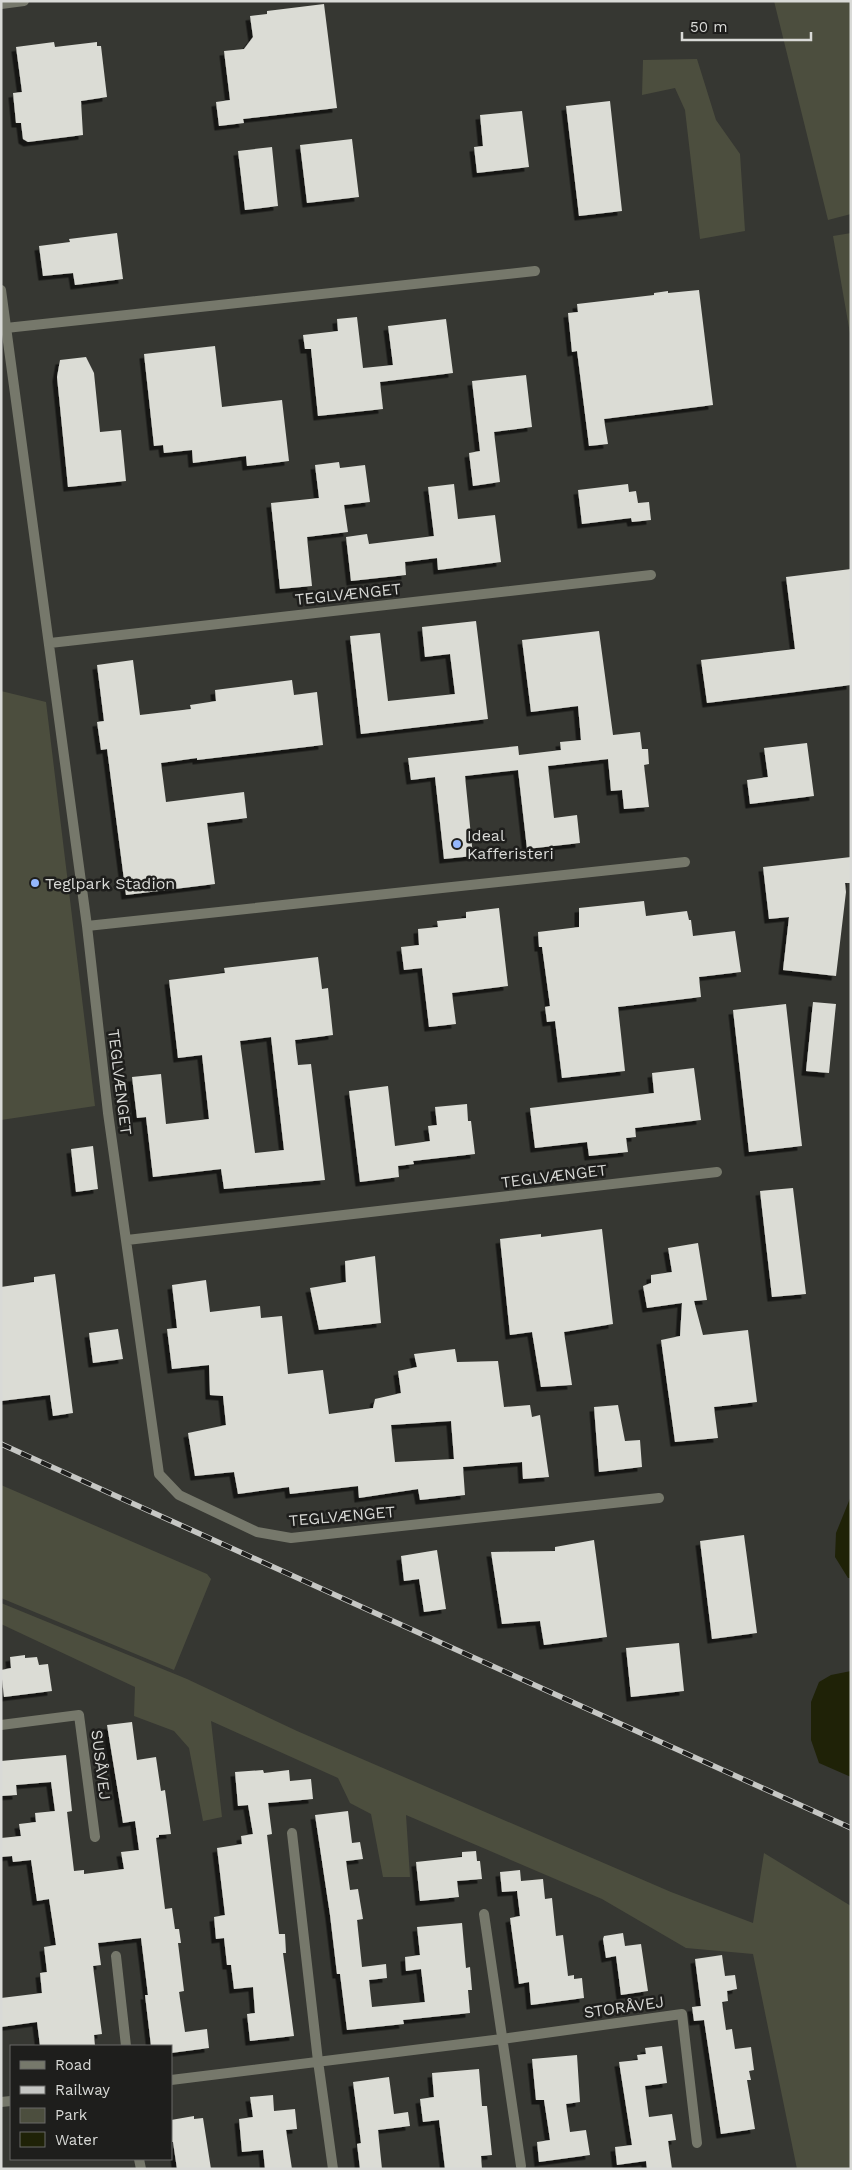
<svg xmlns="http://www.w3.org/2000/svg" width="852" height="2170" font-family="'Work Sans',sans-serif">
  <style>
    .green { fill: #4c4e3e }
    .water { fill: #1f2207 }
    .building { fill: #dbdcd5; fill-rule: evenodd; filter: url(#shadow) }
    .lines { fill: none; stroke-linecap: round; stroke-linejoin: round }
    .minor { stroke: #76786b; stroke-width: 10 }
    .rail-casing { stroke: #c6c7c4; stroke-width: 5.5 }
    .rail { stroke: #1e1e1c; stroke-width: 4; stroke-dasharray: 11; stroke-linecap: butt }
    .poi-dot { fill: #94b7fd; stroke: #1e1e1c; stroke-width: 2 }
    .labels { text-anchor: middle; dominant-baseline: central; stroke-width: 5; stroke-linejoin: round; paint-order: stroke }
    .street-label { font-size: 16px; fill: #d9dad7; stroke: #1e1e1c }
    .poi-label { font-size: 16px; fill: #d9dad7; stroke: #1e1e1c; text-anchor: start }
  </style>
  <defs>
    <filter id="shadow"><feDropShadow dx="-4.5" dy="4.5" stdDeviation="0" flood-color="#0009"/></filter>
  </defs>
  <rect width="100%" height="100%" fill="#363732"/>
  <path class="green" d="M 774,1 L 851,1 L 851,214 L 828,220 Z
    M 697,59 L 716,120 L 740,154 L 745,231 L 700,239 L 685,110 L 675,88 L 642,95 L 643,60 Z
    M 851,233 L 851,339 L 833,236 Z
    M 1,691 L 46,702 L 95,1106 L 1,1120 Z
    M 1,1485 L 207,1574 L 211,1579 L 174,1670 L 1,1598 Z
    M 1,1603 L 187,1679 L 297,1731 L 671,1892 L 753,1923 L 764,1853 L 851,1906 L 851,2169 L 797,2169 L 753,1954 L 686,1948 L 602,1899 L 406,1815 L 410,1877 L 383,1877 L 371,1814 L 350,1803 L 338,1778 L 211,1721 L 222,1817 L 203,1821 L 189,1748 L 174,1731 L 134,1716 L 135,1687 L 1,1624 Z"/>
  <path class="water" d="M 851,1496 L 851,1578 L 848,1578 L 835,1557 L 836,1533 Z
    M 851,1671 L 851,1777 L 819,1763 L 811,1740 L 811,1702 L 819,1682 L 831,1675 Z"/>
  <path class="building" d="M 324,4 L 337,108 L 243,119 L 244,123 L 219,126 L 216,102 L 230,100 L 224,51 L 244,49 L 253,37 L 250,16 L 267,14 L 267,11 Z
    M 54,42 L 55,47 L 97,42 L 97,46 L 101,46 L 107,97 L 81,101 L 83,135 L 28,142 L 23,139 L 21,123 L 16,123 L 13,93 L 22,92 L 16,47 Z
    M 610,101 L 622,211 L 579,216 L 566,106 Z
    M 522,111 L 529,167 L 477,173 L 474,147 L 483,146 L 480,115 Z
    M 352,139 L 359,197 L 307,203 L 300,145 Z
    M 272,147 L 278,206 L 245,210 L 238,151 Z
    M 117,233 L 123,279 L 75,285 L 73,273 L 43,276 L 39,246 L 70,242 L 69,239 Z
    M 699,290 L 713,405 L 604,419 L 608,444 L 589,446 L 577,351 L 572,352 L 568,313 L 578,312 L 577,304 L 654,295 L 654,293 L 668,291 L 668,293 Z
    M 357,317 L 363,368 L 393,365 L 388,326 L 446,319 L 453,373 L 380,382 L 383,409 L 318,416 L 311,349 L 305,349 L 303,335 L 338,331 L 337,319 Z
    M 215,346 L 222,407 L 282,400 L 289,461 L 247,466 L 246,456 L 193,463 L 192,450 L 164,453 L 163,445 L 154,446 L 144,354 Z
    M 86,357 L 94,373 L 100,432 L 121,430 L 126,481 L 68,487 L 57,377 L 60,360 Z
    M 526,375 L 532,427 L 494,432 L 500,482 L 473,486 L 469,453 L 480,451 L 472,381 Z
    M 339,462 L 340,468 L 365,465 L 370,502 L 344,505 L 348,532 L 307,537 L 312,586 L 280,589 L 271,503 L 319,498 L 315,465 Z
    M 454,484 L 458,519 L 495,515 L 501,562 L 438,570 L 437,558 L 405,562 L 406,575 L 351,581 L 346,537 L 367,534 L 369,544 L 434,536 L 428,487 Z
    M 628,484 L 629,492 L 636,491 L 638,503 L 649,502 L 651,520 L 632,522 L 631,518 L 582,524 L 578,490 Z
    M 851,569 L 851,685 L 707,703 L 701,660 L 795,649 L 786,577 Z
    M 476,621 L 488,719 L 361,734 L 350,636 L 380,633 L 388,701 L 455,694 L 450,654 L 425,657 L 422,627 Z
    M 599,631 L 613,735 L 640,732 L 642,749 L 648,749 L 649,764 L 644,765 L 649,807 L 624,809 L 622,790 L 611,791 L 608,759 L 548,766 L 554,818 L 577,815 L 580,843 L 527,849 L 518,770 L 465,776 L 473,856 L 444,859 L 435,777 L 411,780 L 408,758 L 518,746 L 519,755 L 561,750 L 560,742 L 581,740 L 578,706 L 531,712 L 522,640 Z
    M 133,660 L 140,715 L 191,709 L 190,705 L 216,701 L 215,690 L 292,680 L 294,695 L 317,692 L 323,745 L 197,760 L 197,758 L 161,763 L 166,802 L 244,792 L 247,818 L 207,823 L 215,884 L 126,895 L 107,749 L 101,750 L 97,722 L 104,721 L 97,665 Z
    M 807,743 L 814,796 L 750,804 L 747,780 L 768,777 L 764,748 Z
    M 851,857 L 851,883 L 845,883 L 846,892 L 836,976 L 783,970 L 789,917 L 769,919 L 763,867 Z
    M 644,901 L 646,916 L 687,911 L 689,920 L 691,920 L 693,936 L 735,931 L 741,972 L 699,977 L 701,997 L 618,1007 L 625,1071 L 562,1078 L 555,1021 L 547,1022 L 545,1007 L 550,1006 L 542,947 L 539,947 L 538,932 L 579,927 L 579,908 Z
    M 499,908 L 508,986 L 452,993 L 456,1024 L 429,1027 L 422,968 L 404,970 L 401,947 L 419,945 L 418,929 L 438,927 L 437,921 L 466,918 L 466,912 Z
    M 318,957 L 322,989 L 328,988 L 333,1035 L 295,1040 L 298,1065 L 311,1064 L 325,1180 L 224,1189 L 221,1169 L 153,1177 L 146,1117 L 137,1118 L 132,1077 L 161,1074 L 166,1124 L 209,1119 L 202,1055 L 178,1058 L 169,980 L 225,973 L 224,968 ZM 271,1037 L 284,1150 L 255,1153 L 240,1041 Z
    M 813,1002 L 836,1004 L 829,1073 L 806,1071 Z
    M 786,1004 L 802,1146 L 749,1152 L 733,1010 Z
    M 694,1068 L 701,1120 L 635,1128 L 636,1137 L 626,1138 L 628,1152 L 589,1156 L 587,1142 L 535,1148 L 530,1108 L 654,1093 L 652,1073 Z
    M 388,1086 L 395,1146 L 430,1141 L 428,1126 L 437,1125 L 435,1107 L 467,1104 L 468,1121 L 471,1121 L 475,1154 L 413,1161 L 414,1164 L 398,1166 L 399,1177 L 360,1182 L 349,1091 Z
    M 93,1146 L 98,1189 L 76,1192 L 71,1149 Z
    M 793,1188 L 806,1294 L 772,1297 L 760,1191 Z
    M 602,1229 L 613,1324 L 564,1332 L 572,1385 L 541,1387 L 532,1332 L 510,1335 L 500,1239 L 541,1234 L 541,1237 Z
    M 698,1243 L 707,1300 L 694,1301 L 703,1335 L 748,1330 L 757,1402 L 714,1407 L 718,1438 L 675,1442 L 661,1340 L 680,1336 L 682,1303 L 647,1308 L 643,1286 L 651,1283 L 651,1275 L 672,1272 L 668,1248 Z
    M 375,1256 L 381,1323 L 319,1330 L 310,1288 L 346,1282 L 345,1261 Z
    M 55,1274 L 73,1413 L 53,1416 L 50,1395 L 1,1401 L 1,1287 L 34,1282 L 34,1277 Z
    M 206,1280 L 210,1312 L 260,1306 L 261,1318 L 282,1316 L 288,1374 L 323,1370 L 329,1414 L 373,1408 L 375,1399 L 401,1393 L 398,1371 L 417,1367 L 414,1354 L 455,1349 L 457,1362 L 498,1361 L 504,1407 L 530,1405 L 532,1417 L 540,1415 L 549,1477 L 523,1479 L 522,1462 L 463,1467 L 465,1495 L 420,1500 L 418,1489 L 359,1498 L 358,1486 L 290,1494 L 289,1487 L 238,1494 L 234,1472 L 195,1476 L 188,1433 L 226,1425 L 223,1396 L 210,1395 L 209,1365 L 172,1369 L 167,1329 L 177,1328 L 172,1285 ZM 451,1421 L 454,1459 L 395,1462 L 391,1425 Z
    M 118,1329 L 123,1359 L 93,1363 L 89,1333 Z
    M 618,1405 L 625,1441 L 640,1440 L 642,1467 L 599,1472 L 594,1407 Z
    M 744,1535 L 757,1633 L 712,1639 L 700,1541 Z
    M 594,1540 L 607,1637 L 544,1645 L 540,1621 L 502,1624 L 491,1552 L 555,1551 L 555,1547 Z
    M 437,1550 L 446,1609 L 424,1612 L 419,1579 L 404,1581 L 401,1556 Z
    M 679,1643 L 684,1691 L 631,1697 L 626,1648 Z
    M 25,1655 L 25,1658 L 37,1657 L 39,1665 L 48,1664 L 52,1691 L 4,1697 L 1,1670 L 11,1668 L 10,1657 Z
    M 132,1722 L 137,1760 L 156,1757 L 161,1791 L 165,1790 L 171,1834 L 159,1835 L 159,1837 L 156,1838 L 165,1909 L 172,1908 L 175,1929 L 179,1929 L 181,1943 L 178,1943 L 184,1991 L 179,1992 L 185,2032 L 207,2029 L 209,2048 L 171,2053 L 171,2046 L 151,2046 L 145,1995 L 148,1995 L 141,1938 L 98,1943 L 101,1965 L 93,1966 L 102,2034 L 94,2035 L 95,2046 L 40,2046 L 37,2022 L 1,2027 L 1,1998 L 42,1993 L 40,1973 L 47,1972 L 44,1947 L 56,1945 L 49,1899 L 37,1901 L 31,1860 L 13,1862 L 12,1856 L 1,1857 L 1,1838 L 21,1836 L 19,1824 L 36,1822 L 35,1813 L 55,1811 L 51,1782 L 16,1785 L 17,1795 L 1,1796 L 1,1761 L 66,1755 L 72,1811 L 67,1812 L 74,1871 L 84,1870 L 84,1874 L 124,1869 L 121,1852 L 139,1850 L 135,1821 L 123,1823 L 107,1725 Z
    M 263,1770 L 264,1773 L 289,1770 L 290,1781 L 311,1779 L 313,1799 L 268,1803 L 272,1834 L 267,1835 L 279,1934 L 285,1934 L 286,1953 L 283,1953 L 294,2036 L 250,2041 L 247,2014 L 255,2013 L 253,1987 L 234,1989 L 231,1965 L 227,1965 L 224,1938 L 216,1939 L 214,1917 L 225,1915 L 217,1848 L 242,1844 L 241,1836 L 253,1834 L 248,1805 L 238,1806 L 235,1772 Z
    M 348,1811 L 352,1843 L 360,1842 L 363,1859 L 346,1861 L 350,1890 L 358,1889 L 363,1919 L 357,1920 L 362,1967 L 386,1964 L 387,1978 L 369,1980 L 372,2007 L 425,2002 L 421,1969 L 406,1971 L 405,1957 L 420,1955 L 417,1927 L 462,1923 L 466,1968 L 470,1967 L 472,1990 L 468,1990 L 470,2013 L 403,2020 L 404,2024 L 347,2030 L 340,1974 L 337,1974 L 330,1915 L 315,1815 Z
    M 476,1851 L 477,1861 L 480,1861 L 482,1879 L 457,1881 L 459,1897 L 420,1901 L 416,1862 L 462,1857 L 462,1852 Z
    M 520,1870 L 521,1881 L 543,1879 L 545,1899 L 552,1898 L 556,1936 L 563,1935 L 568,1976 L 574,1975 L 574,1979 L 582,1978 L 584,1998 L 531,2005 L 529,1982 L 519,1984 L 510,1918 L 520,1916 L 517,1891 L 502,1892 L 500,1872 Z
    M 623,1933 L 625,1946 L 641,1944 L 648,1991 L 621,1995 L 616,1956 L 606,1958 L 603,1939 L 604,1936 Z
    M 722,1955 L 725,1976 L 735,1975 L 737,1989 L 727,1991 L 728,2001 L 722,2002 L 726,2030 L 732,2029 L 735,2049 L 751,2047 L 754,2070 L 749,2071 L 751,2080 L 747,2080 L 755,2129 L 721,2134 L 704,2020 L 694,2021 L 692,2007 L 701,2006 L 695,1959 Z
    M 662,2046 L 667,2083 L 645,2086 L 649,2117 L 672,2114 L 676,2140 L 668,2141 L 672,2169 L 647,2169 L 646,2161 L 617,2165 L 615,2147 L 632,2145 L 619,2062 L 638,2060 L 637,2055 L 646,2054 L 645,2048 Z
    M 577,2055 L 580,2102 L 566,2104 L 570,2132 L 586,2130 L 590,2155 L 539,2162 L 537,2142 L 550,2140 L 544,2100 L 536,2100 L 532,2059 Z
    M 479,2069 L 482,2106 L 487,2106 L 492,2155 L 481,2156 L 482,2169 L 445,2169 L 439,2120 L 423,2122 L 420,2099 L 434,2097 L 432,2073 Z
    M 389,2077 L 394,2114 L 408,2112 L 410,2126 L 378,2130 L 382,2169 L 360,2169 L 357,2144 L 361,2143 L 353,2082 Z
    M 273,2095 L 274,2111 L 295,2109 L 297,2129 L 286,2130 L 292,2169 L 265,2169 L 263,2150 L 242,2152 L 239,2119 L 253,2117 L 250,2097 Z
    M 194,2116 L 194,2119 L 203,2118 L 211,2169 L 177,2169 L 173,2142 L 171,2142 L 171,2120 Z"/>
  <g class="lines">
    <path class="minor" d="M 1,4 L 24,1
      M 1,290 L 87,926 L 108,1113 L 159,1474 L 179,1495 L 257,1532 L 291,1538 L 659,1498
      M 6,328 L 535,271
      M 50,643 L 651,575
      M 87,926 L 685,862
      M 127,1240 L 717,1172
      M 1,1725 L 79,1715 L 95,1837
      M 292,1833 L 318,2061 L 333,2169
      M 484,1914 L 521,2166
      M 116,1956 L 126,2046
      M 171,2080 L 502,2039 L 682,2014 L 697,2143
      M 1,2102 L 11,2101
      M 139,2159 L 141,2169"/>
    <defs>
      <path id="rail" d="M 1,1444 L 851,1828"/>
    </defs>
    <use href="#rail" class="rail-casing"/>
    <use href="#rail" class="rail"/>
  </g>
  <g class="poi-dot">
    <circle cx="457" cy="844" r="5"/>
    <circle cx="35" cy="883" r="5"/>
  </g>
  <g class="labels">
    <g class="street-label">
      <text transform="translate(348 594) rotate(-6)">TEGLVÆNGET</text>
      <text transform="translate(120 1082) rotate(83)">TEGLVÆNGET</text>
      <text transform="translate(554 1176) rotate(-7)">TEGLVÆNGET</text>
      <text transform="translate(342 1516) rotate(-5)">TEGLVÆNGET</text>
      <text transform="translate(101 1765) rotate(83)">SUSÅVEJ</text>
      <text transform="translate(624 2007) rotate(-8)">STORÅVEJ</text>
    </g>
    <g class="poi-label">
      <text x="467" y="835">Ideal<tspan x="467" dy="18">Kafferisteri</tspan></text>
      <text x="45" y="883">Teglpark Stadion</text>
    </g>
  </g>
  <rect width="852" height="2170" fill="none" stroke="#d9dad7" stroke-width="5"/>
  <rect x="10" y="2045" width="162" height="115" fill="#1e1e1c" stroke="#696967"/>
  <rect x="20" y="2061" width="25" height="8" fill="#76786b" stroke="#696967"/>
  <text x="55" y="2070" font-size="15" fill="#d9dad7">Road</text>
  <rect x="20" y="2086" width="25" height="8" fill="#c6c7c4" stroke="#696967"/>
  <text x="55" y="2095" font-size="15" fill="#d9dad7">Railway</text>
  <rect x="20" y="2108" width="25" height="15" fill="#4c4e3e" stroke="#696967"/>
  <text x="55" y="2120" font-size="15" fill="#d9dad7">Park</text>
  <rect x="20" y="2132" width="25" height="15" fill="#1f2207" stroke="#696967"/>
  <text x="55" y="2145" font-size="15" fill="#d9dad7">Water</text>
  <path d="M682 32v8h129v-8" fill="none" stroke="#d9dad7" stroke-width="2.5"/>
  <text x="690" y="32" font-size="15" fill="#d9dad7" stroke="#1e1e1c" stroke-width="4" paint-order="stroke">50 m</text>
</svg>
